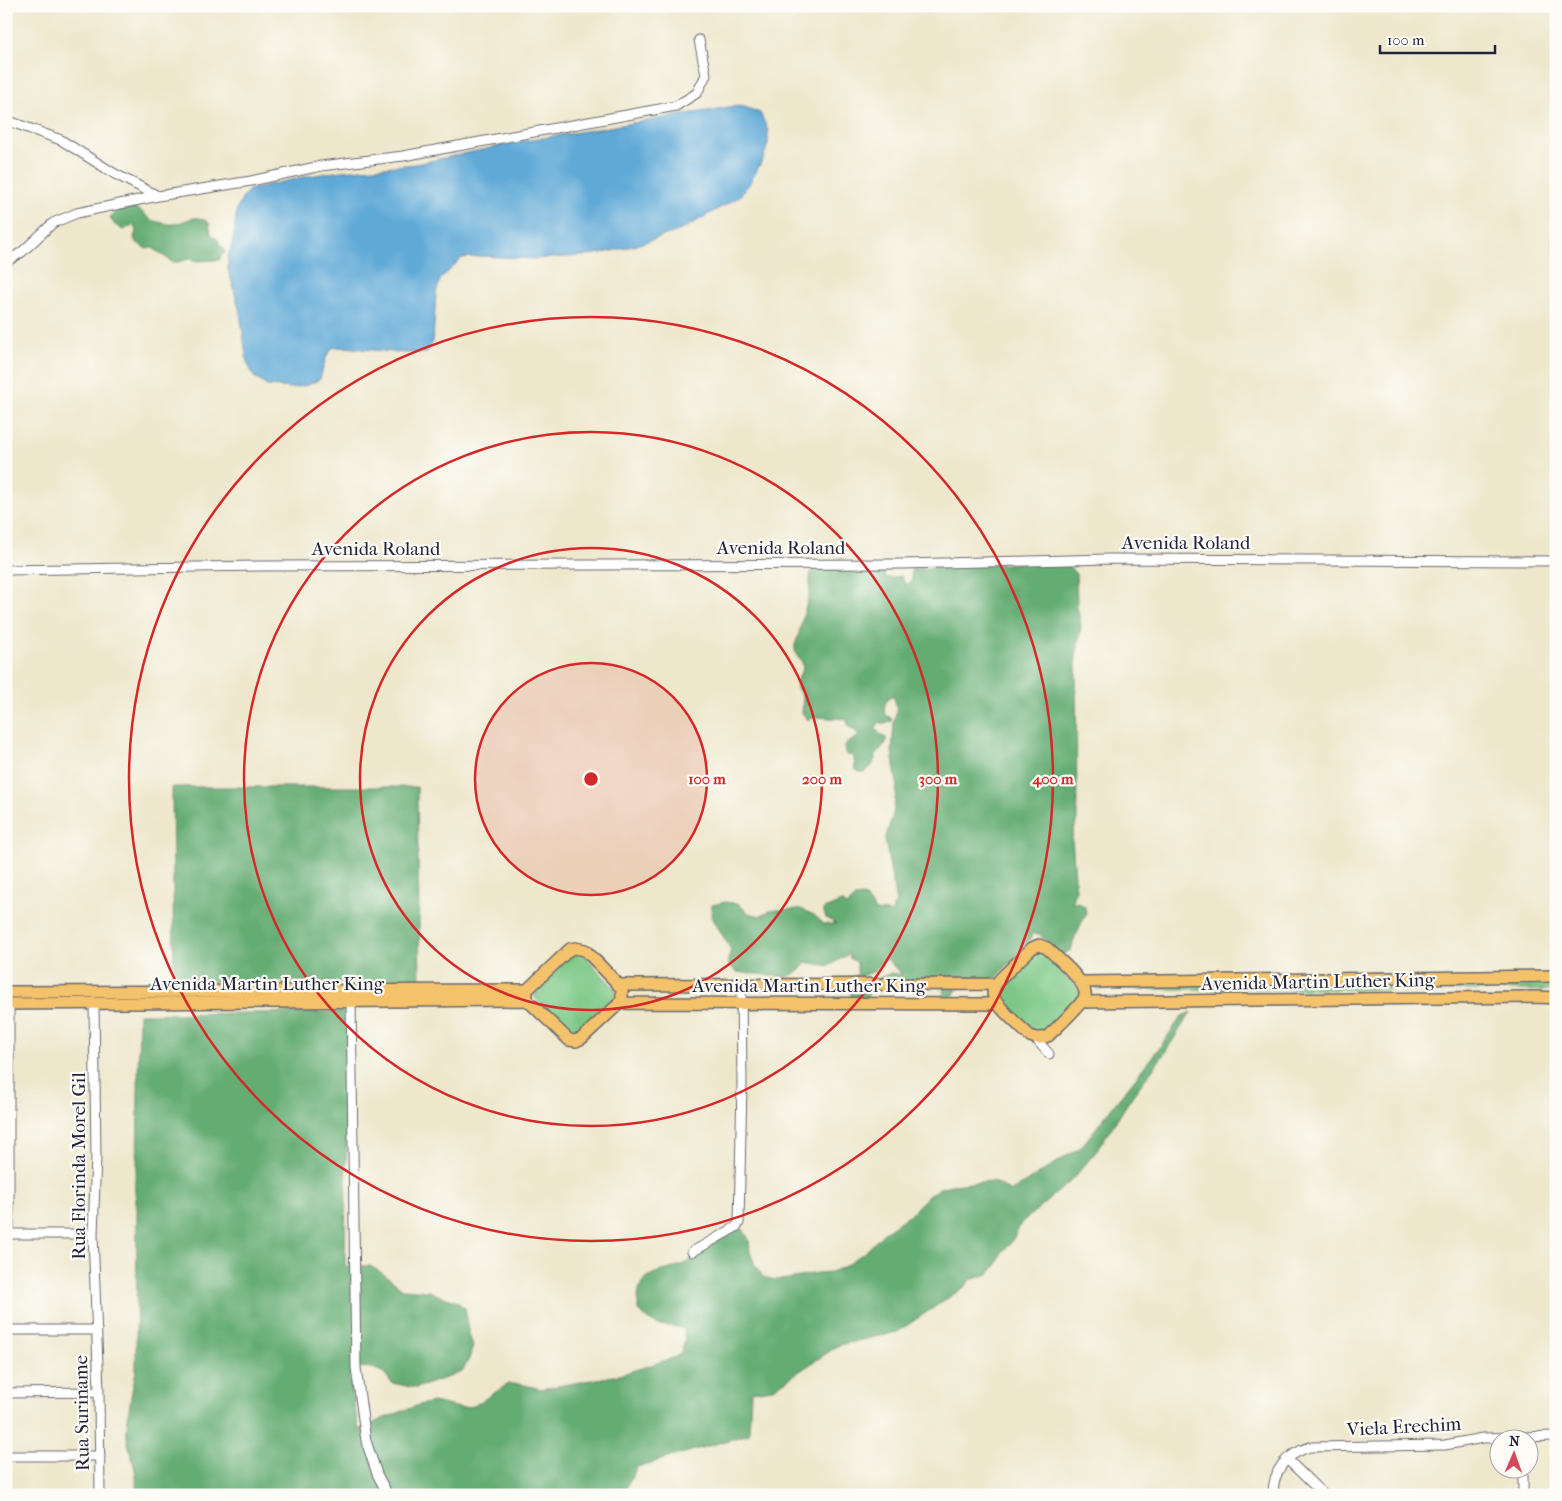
<svg xmlns="http://www.w3.org/2000/svg" width="1562" height="1501" font-family="'IM FELL French Canon',serif">
  <style>
    .green { fill: #7bc785; stroke: #4e7460 }
    .forest { fill: #64ac72; stroke: #436756 }
    .water { fill: #5ea9d7; stroke: #406689 }
    .lines { fill: none; stroke-linecap: round; stroke-linejoin: round }
    .minor-casing { stroke: #69676e; stroke-width: 11 }
    .major-casing { stroke: #69676e; stroke-width: 14 }
    .minor { stroke: #fff; stroke-width: 9 }
    .major { stroke: #f4c26a; stroke-width: 11 }
    .ring { fill: none; stroke: #d62828; stroke-width: 2.5 }
    .labels { text-anchor: middle; dominant-baseline: central; stroke-width: 4.5; stroke-linejoin: round; paint-order: stroke }
    .street-label { font-size: 19px; fill: #22223b; stroke: #fdfcf7 }
    .centre { fill: #d62828; stroke: #fdfcf7; stroke-width: 2.5 }
    .ring-label { font-size: 15px; text-anchor: middle; font-weight: bold; fill: #d62828; stroke: #fdfcf7; stroke-width: 4.5; stroke-linejoin: round; paint-order: stroke }
  </style>
  <rect width="100%" height="100%" fill="#fdfcf7"/>
  <filter id="ink" filterUnits="userSpaceOnUse"><feTurbulence type="fractalNoise" baseFrequency=".02" numOctaves="2"/><feDisplacementMap in="SourceGraphic" scale="10" xChannelSelector="R" yChannelSelector="G"/><feConvolveMatrix kernelMatrix="1 2 1 2 8 2 1 2 1" color-interpolation-filters="sRGB"/></filter>
  <filter id="wash" filterUnits="userSpaceOnUse"><feTurbulence type="fractalNoise" baseFrequency=".0096" numOctaves="4" result="noise"/><feDisplacementMap in="SourceGraphic" scale="20" xChannelSelector="R" yChannelSelector="G"/><feGaussianBlur stdDeviation="1.12" result="paint"/><feColorMatrix in="noise" values="0 0 0 0 0 0 0 0 0 0 0 0 0 0 0 0 0 1.4 0 .05"/><feComposite in="paint" operator="in"/></filter>
  <g filter="url(#wash)">
    <rect width="100%" height="100%" fill="#eee7cc"/>
    <path class="green" d="M 573,953 L 582,953 L 616,990 L 615,997 L 579,1034 L 573,1034 L 535,998 L 535,994 L 539,988 Z
      M 1037,953 L 1043,953 L 1078,987 L 1081,995 L 1044,1031 L 1038,1032 L 1033,1030 L 999,997 L 997,992 L 999,987 L 1033,955 Z
      M 1556,982 L 1556,990 L 1096,989 L 1096,983 Z"/>
    <path class="forest" d="M 131,208 C 140,208 144,214 150,219 C 154,222 164,223 169,224 C 183,226 193,210 209,223 L 211,234 L 219,241 L 219,245 L 224,248 L 225,253 L 220,256 L 220,260 L 198,261 L 189,259 L 178,262 L 172,262 L 153,248 L 146,249 L 135,241 L 134,238 L 136,230 L 133,225 L 123,230 L 114,224 L 110,217 L 118,209 Z
      M 1049,562 L 1068,565 L 1076,574 L 1077,606 L 1081,626 L 1076,658 L 1077,819 L 1072,838 L 1076,890 L 1073,897 L 1073,904 L 1077,902 L 1085,907 L 1086,914 L 1076,934 L 1071,950 L 1061,955 L 1055,951 L 1039,934 L 1033,934 C 1022,951 1006,966 993,982 L 957,988 L 954,995 L 948,999 L 942,998 L 946,986 L 921,985 L 912,990 L 878,979 C 882,976 886,976 891,973 L 902,975 L 887,959 L 880,964 L 875,971 L 862,976 L 861,983 L 869,994 L 864,1000 L 853,1001 L 850,991 L 846,989 L 849,979 L 858,974 L 857,972 L 857,962 L 850,959 L 849,954 L 829,966 L 806,962 L 799,972 L 787,977 L 736,972 L 727,963 L 731,950 L 712,917 L 712,905 L 725,902 L 739,904 L 748,913 L 760,916 L 772,910 L 801,909 L 814,915 L 824,924 L 836,924 L 826,918 L 824,912 L 824,909 L 841,902 L 846,906 L 856,897 L 863,896 L 872,905 L 874,910 C 880,913 886,910 892,913 L 893,907 L 896,903 L 885,839 L 893,815 L 897,784 L 892,752 L 894,722 L 897,708 L 893,695 C 886,699 883,706 885,714 L 891,718 L 892,721 L 885,724 L 879,722 L 876,729 L 880,734 L 886,738 L 886,743 L 877,753 L 872,766 L 865,772 L 859,772 L 855,769 L 854,758 L 851,755 L 847,755 L 844,748 L 846,744 L 858,737 L 858,733 L 848,726 L 847,719 L 816,717 L 808,720 L 802,713 L 803,698 L 797,688 L 796,682 L 803,668 L 802,662 C 798,658 795,654 795,649 C 794,643 798,639 799,633 C 802,621 805,608 809,595 C 811,586 808,577 813,568 L 880,568 L 887,578 L 901,576 L 906,585 L 912,581 L 911,569 Z
      M 172,787 L 417,787 L 420,982 L 174,981 Z
      M 348,1012 L 345,1266 L 370,1266 L 382,1273 L 403,1289 L 429,1291 L 442,1297 L 454,1300 L 465,1308 L 469,1333 L 473,1346 L 469,1359 L 463,1370 L 452,1376 L 416,1388 L 392,1383 L 384,1373 L 373,1368 L 361,1367 L 351,1374 L 349,1378 L 359,1430 L 382,1419 L 419,1405 L 433,1402 L 460,1408 L 474,1406 L 508,1384 L 521,1384 L 541,1389 L 619,1375 L 673,1358 L 680,1354 L 685,1342 L 684,1329 L 672,1326 L 658,1325 L 647,1319 L 638,1310 C 638,1302 637,1290 642,1283 C 650,1271 663,1272 676,1267 C 697,1261 711,1239 731,1231 C 735,1230 739,1230 743,1229 L 749,1240 L 750,1252 L 755,1265 L 763,1277 L 776,1280 L 790,1279 L 816,1273 L 830,1272 L 842,1268 L 865,1252 L 885,1232 L 909,1215 L 928,1196 L 939,1188 L 951,1185 L 992,1181 L 1004,1187 L 1010,1192 L 1081,1147 L 1162,1044 L 1182,1016 L 1191,1012 L 1164,1054 L 1133,1095 L 1095,1153 L 1071,1181 L 1021,1223 L 1011,1243 L 1002,1252 L 997,1264 L 989,1274 L 970,1280 L 966,1286 L 897,1332 L 839,1345 L 773,1389 L 751,1392 L 749,1434 L 637,1467 L 623,1495 L 135,1495 C 140,1473 130,1458 127,1437 C 126,1428 128,1419 129,1410 C 131,1396 133,1384 136,1371 L 137,1209 C 135,1194 133,1182 137,1168 L 139,1014 Z"/>
    <path class="water" d="M 735,106 L 745,107 L 760,113 L 768,130 L 768,144 L 763,159 L 749,184 L 739,197 L 681,230 L 633,246 L 608,252 L 583,256 L 533,259 L 484,256 L 462,258 L 440,280 L 436,293 L 433,342 L 426,353 C 405,354 384,351 363,349 C 351,348 345,346 332,348 L 326,358 L 320,379 L 308,385 L 292,388 L 267,386 L 254,377 L 247,362 L 240,313 L 232,282 L 228,270 L 228,256 L 233,242 L 237,209 L 243,197 L 249,190 L 303,177 L 341,171 L 416,164 L 524,141 Z"/>
  </g>
  <g filter="url(#ink)">
    <g class="lines">
      <defs>
        <path id="minor" d="M 6,120 L 61,140 L 115,174 L 158,196
          M 6,262 L 22,252 L 53,223 L 77,213 L 158,196 L 251,181 L 321,166 L 403,156 L 676,106 L 697,93 L 706,75 L 699,40
          M 6,570 L 260,566 L 902,564 L 1108,559 L 1556,561
          M 351,1001 L 356,1368 L 366,1441 L 377,1474 L 388,1495
          M 94,1002 L 96,1156 L 93,1234 L 99,1392 L 100,1495
          M 9,1004 L 9,1234
          M 1036,1039 L 1049,1054
          M 6,1234 L 93,1234
          M 692,1252 L 736,1227 L 739,1223 L 742,1084 L 741,984
          M 6,1330 L 97,1330
          M 6,1393 L 99,1392
          M 6,1456 L 100,1456
          M 1287,1459 L 1324,1495
          M 1523,1468 L 1523,1495
          M 1273,1495 C 1273,1470 1286,1454 1310,1447 L 1445,1445 L 1483,1438 L 1556,1436"/>
        <path id="major" d="M 1039,945 L 1047,948 C 1056,957 1088,982 1085,996 C 1082,1005 1055,1029 1048,1036 C 1041,1039 1037,1039 1030,1036 C 1022,1028 994,1005 993,994 C 993,988 996,983 1000,979 L 1032,948 Z
          M 575,948 L 585,950 L 622,988 L 622,1001 L 582,1038 L 576,1041 L 569,1040 L 527,1000 L 527,990 L 570,949 Z
          M 1081,982 L 1556,976
          M 618,985 L 996,984
          M 6,992 L 527,990
          M 1081,1002 L 1537,997 L 1556,998
          M 619,1003 L 999,1004
          M 6,1004 L 527,1000"/>
      </defs>
      <use href="#minor" class="minor-casing"/>
      <use href="#major" class="major-casing"/>
      <use href="#minor" class="minor"/>
      <use href="#major" class="major"/>
    </g>
  </g>
  <circle cx="591" cy="779" r="116" fill="#d62828" fill-opacity=".12"/>
  <g class="ring">
    <circle cx="591" cy="779" r="116"/>
    <circle cx="591" cy="779" r="231"/>
    <circle cx="591" cy="779" r="347"/>
    <circle cx="591" cy="779" r="462"/>
  </g>
  <g class="labels">
    <g class="street-label">
      <text x="1186" y="543">Avenida Roland</text>
      <text x="781" y="548">Avenida Roland</text>
      <text x="376" y="549">Avenida Roland</text>
      <text transform="translate(1318 982) rotate(-1)">Avenida Martin Luther King</text>
      <text x="267" y="984">Avenida Martin Luther King</text>
      <text x="809" y="986">Avenida Martin Luther King</text>
      <text transform="translate(79 1166) rotate(-90)">Rua Florinda Morel Gil</text>
      <text transform="translate(82 1413) rotate(-91)">Rua Suriname</text>
      <text transform="translate(1404 1427) rotate(-3)">Viela Erechim</text>
    </g>
  </g>
  <circle cx="591" cy="779" r="8" class="centre"/>
  <g class="ring-label">
    <text x="707" y="784">100 m</text>
    <text x="822" y="784">200 m</text>
    <text x="938" y="784">300 m</text>
    <text x="1053" y="784">400 m</text>
  </g>
  <rect width="1562" height="1501" fill="none" stroke="#fdfcf7" stroke-width="25"/>
  <g transform="translate(1514 1454) rotate(2)"><circle r="24" fill="#fdfcf7" stroke="#a5a5ac"/>
  <path d="M0-4L9 19L0 12L-9 19Z" fill="#d1495b"/>
  <text y="-8" font-size="14" font-weight="bold" text-anchor="middle" fill="#22223b">N</text>
  </g>
  <path d="M1380 45v8h115v-8" fill="none" stroke="#22223b" stroke-width="2.5"/>
  <text x="1387" y="45" font-size="15" fill="#22223b" stroke="#fdfcf7" stroke-width="4" paint-order="stroke">100 m</text>
</svg>
